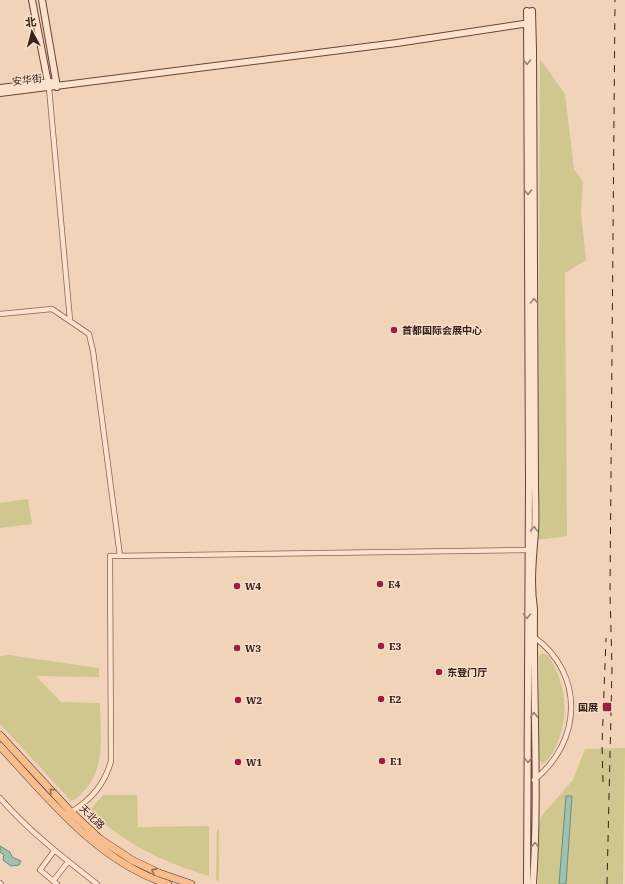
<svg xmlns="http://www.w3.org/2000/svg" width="625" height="884" font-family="'IBM Plex Serif','Noto Sans SC',serif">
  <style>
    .green { fill: #cfc78d }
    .water { fill: #9fc1af; stroke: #668e7b }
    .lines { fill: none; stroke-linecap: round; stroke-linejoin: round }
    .street-casing { stroke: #886353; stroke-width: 6 }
    .secondary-casing { stroke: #694437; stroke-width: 8 }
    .primary-casing { stroke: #553328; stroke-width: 8 }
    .street { stroke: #fbe2cd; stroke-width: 4.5 }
    .secondary { stroke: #fbe2cd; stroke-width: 6 }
    .primary { stroke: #f8bd8d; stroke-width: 7 }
    .rail { stroke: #362019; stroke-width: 1; stroke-dasharray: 7 7; stroke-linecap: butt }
    .oneway { stroke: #988173 }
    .oneway2 { stroke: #976e53 }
    .poi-dot { fill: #9b1f3d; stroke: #f8dfca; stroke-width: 1.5 }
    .labels { text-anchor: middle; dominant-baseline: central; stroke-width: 3; stroke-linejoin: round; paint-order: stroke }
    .street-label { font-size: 10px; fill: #362019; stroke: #f8dfca }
    .poi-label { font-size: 10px; font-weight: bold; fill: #362019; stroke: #f8dfca; text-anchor: start }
  </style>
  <rect width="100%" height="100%" fill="#f1d3ba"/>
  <path class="green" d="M 540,59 L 565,94 L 574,169 L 583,182 L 581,213 L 586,260 L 565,273 L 567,536 L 538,540 Z
    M 28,499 L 32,524 L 0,528 L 0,503 Z
    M 542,653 L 548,655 C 566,684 570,713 557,744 C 554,751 549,761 542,764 L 539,759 L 539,656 Z
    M 9,655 L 99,668 L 99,677 L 36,676 L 61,702 L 100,703 C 100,733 107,768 83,792 C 80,796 77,799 71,801 L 0,724 L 0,656 Z
    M 625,748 L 623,884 L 566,884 L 572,796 L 566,796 L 559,884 L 538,884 L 539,823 L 543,814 L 573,780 L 585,749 Z
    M 103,795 L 137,795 L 138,827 L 209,826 L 209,876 C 162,862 126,844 89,811 Z
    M 217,829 L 219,831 L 219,882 L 216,880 Z"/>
  <path class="water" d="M 566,796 L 572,796 L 566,884 L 559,884 Z
    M 0,846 L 10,852 L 12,857 L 21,861 L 19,865 L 11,866 L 3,860 L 4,855 L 0,852 Z"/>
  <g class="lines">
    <defs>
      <path id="street" d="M 49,88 L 70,320
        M 0,314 L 52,309 L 89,334 L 93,351 L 120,556
        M 534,637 C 585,674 582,742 534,780
        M 0,798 C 30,832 61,856 97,884
        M 71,812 C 91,800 105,784 111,761 L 110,556 L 528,550
        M 54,851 L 40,870 L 57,884
        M 53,881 L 68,862
        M 0,883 L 1,884"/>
      <path id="secondary" d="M 32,0 L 49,88
        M 42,0 L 57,87
        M 527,11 L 529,483 L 527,884
        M 532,11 L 533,50 L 535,483 C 535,499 536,516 535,532 C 533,558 530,583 534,609 C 533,701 539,793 533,884
        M 0,88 L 51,82
        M 0,93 L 397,43 L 530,23"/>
      <path id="primary" d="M 0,735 L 71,812 L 100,839 L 132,860 L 159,873 L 191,884
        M 0,746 C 48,798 98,862 168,884"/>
    </defs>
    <use href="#street" class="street-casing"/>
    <use href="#secondary" class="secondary-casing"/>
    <use href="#primary" class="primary-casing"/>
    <use href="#street" class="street"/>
    <use href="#secondary" class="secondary"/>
    <use href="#primary" class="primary"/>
    <path class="rail" d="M 603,782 L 602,746 L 606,638
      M 607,884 L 612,669 L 610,593 L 615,0"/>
  </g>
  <defs><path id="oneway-chevron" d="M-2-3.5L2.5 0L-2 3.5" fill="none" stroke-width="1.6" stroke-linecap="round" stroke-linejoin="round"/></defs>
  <g class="oneway">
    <use href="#oneway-chevron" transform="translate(527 62) rotate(90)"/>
    <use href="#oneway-chevron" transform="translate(528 192) rotate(90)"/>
    <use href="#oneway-chevron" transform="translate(534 301) rotate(-90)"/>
    <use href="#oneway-chevron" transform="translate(534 529) rotate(-88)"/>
    <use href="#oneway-chevron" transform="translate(527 616) rotate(90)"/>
    <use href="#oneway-chevron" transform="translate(534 715) rotate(-90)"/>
    <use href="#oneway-chevron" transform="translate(528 760) rotate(90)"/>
    <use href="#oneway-chevron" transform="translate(535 845) rotate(-88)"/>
  </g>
  <g class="oneway2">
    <use href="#oneway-chevron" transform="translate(52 791) rotate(-133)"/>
    <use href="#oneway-chevron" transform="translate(154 871) rotate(-154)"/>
  </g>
  <g class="poi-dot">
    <circle cx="394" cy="330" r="4"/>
    <circle cx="380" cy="584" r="4"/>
    <circle cx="237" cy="586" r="4"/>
    <circle cx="381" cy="646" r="4"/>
    <circle cx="237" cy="648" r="4"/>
    <circle cx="439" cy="672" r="4"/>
    <circle cx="381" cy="699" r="4"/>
    <circle cx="238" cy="700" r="4"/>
    <rect x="602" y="702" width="10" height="10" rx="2"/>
    <circle cx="382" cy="761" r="4"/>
    <circle cx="238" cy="762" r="4"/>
  </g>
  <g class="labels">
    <g class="street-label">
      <text transform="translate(27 80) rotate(-7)">安华街</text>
      <text transform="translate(92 817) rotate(44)">天北路</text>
    </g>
    <g class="poi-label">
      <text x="402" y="330">首都国际会展中心</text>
      <text x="388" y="584">E4</text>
      <text x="245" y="586">W4</text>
      <text x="389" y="646">E3</text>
      <text x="245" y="648">W3</text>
      <text x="447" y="672">东登门厅</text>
      <text x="389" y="699">E2</text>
      <text x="246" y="700">W2</text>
      <text x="598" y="707" text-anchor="end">国展</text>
      <text x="390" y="761">E1</text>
      <text x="246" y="762">W1</text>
    </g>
  </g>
  <g transform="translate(32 32) rotate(353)" stroke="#f8dfca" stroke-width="3" paint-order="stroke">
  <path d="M0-3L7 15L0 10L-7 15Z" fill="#362019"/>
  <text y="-6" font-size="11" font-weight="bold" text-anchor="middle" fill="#362019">北</text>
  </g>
</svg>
